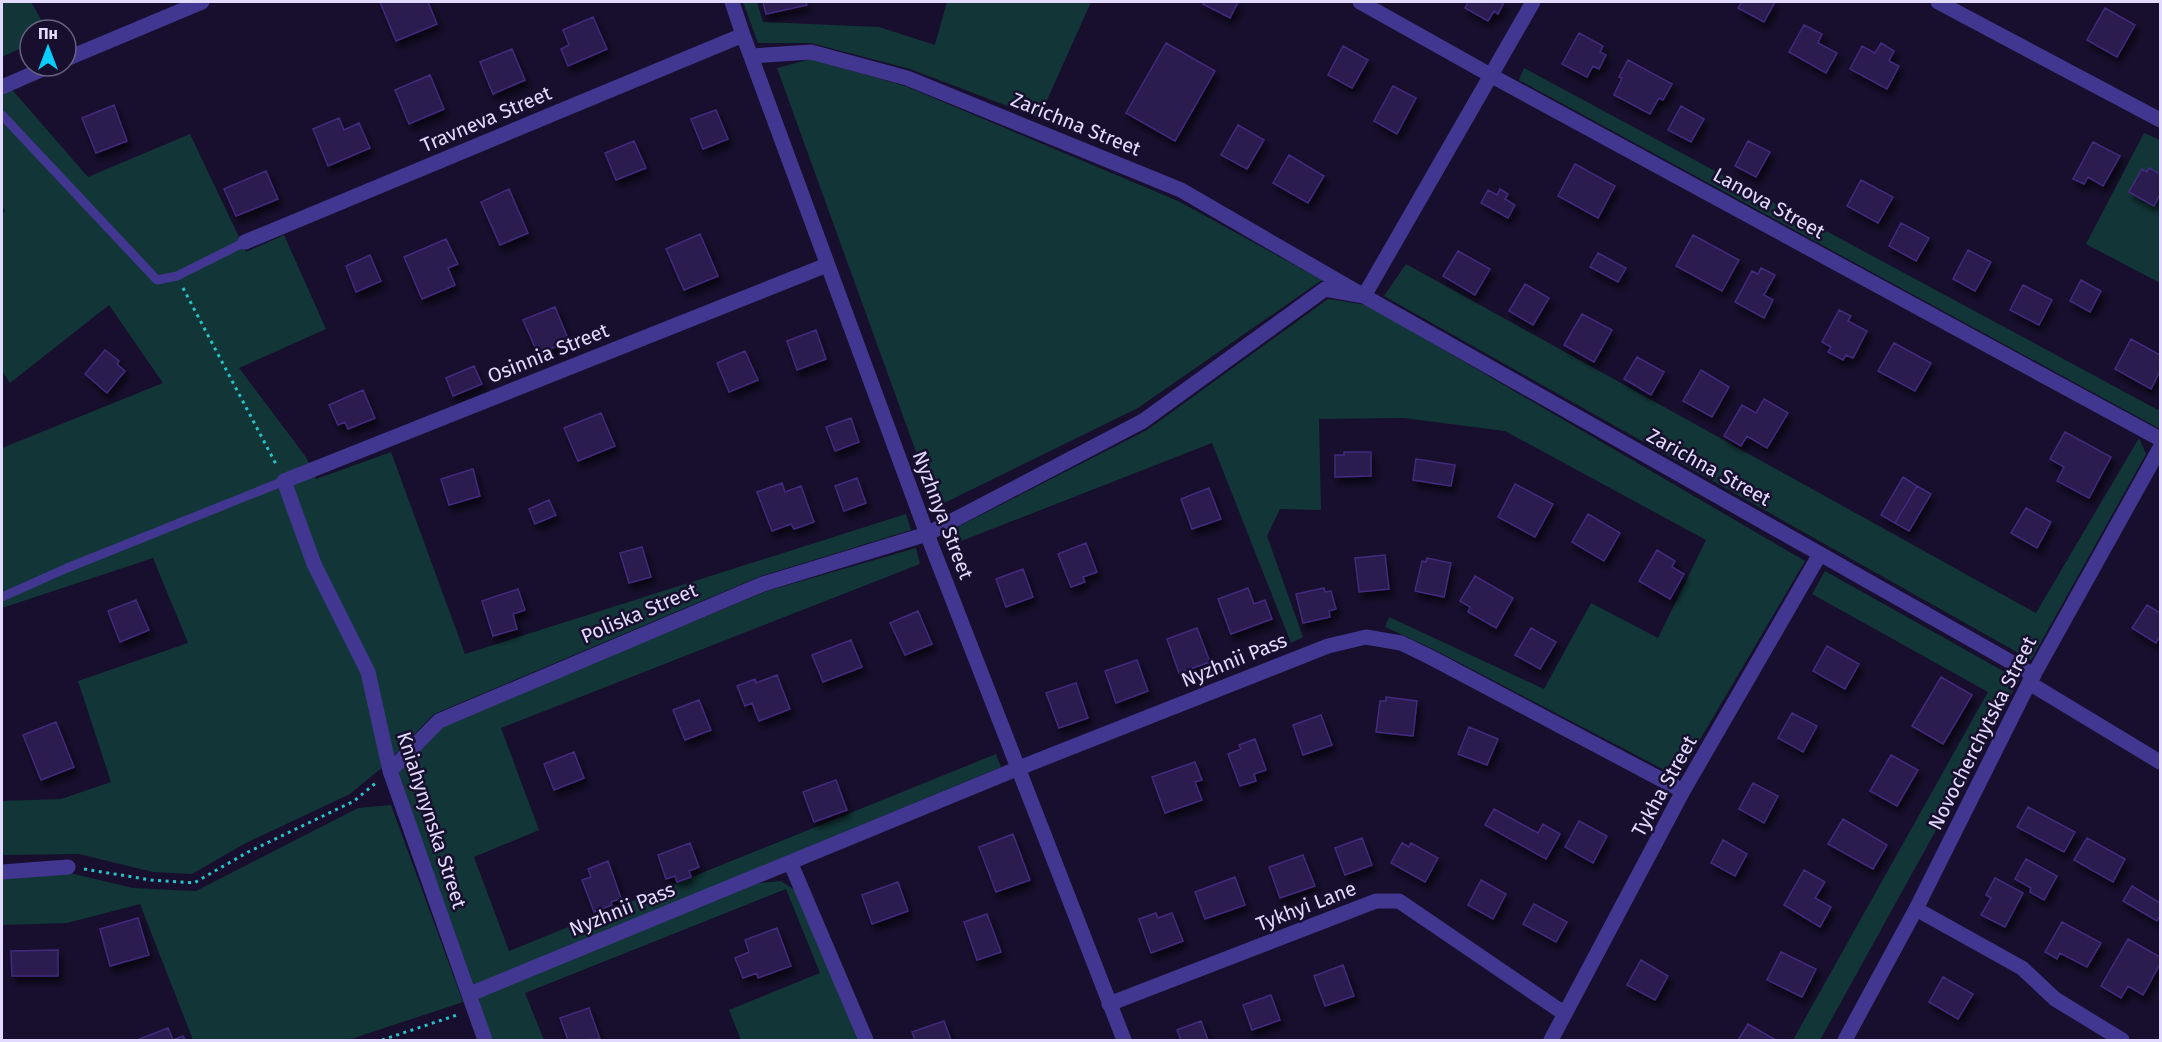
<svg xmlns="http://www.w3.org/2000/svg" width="2162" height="1042" font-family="'Fira Sans',sans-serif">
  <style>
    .green { fill: #123638 }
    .building { fill: #2a1a50; stroke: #422a7d; stroke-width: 1.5; filter: url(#shadow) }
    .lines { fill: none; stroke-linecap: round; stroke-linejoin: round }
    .path { stroke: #27c3c8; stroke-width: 3; stroke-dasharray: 3 4.5; stroke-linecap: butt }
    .lane { stroke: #423790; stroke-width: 9 }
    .street { stroke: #423790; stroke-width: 15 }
    .labels { text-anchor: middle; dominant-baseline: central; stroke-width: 5; stroke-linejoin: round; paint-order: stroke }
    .street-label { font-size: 20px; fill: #e3dbff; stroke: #170f2d }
  </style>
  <defs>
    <filter id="shadow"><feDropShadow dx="3.5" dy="6" stdDeviation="3" flood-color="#0009"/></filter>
  </defs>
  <rect width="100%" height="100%" fill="#170f2d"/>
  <path class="green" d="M 2,2 L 31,2 L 47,30 L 30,30 L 30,44 L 2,57 Z
    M 743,2 L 757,2 L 763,22 L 879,27 L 935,45 L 947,2 L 1091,2 L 1039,118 L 910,69 L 811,43 L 758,43 Z
    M 811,59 L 905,86 L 1178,201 L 1322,280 L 1138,408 L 936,507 L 777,68 Z
    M 1524,68 L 2158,410 L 2160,406 L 2160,429 L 1519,80 Z
    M 2,78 L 88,177 L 190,134 L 246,252 L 284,235 L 326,329 L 239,368 L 306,457 L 316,479 L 391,452 L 465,654 L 906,514 L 911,530 L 761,576 L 434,714 L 384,766 L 350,794 L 244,844 L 192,874 L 153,872 L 79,854 L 2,855 L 2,801 L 61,799 L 111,782 L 78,681 L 188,643 L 153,558 L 2,608 L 2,448 L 163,383 L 109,305 L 10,383 L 2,371 L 2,214 L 5,211 L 2,207 Z
    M 2144,133 L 2160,140 L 2160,283 L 2086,244 Z
    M 1406,264 L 2036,613 L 2139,438 L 2146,454 L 2031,660 L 1384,296 Z
    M 1328,299 L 1367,305 L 1805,561 L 1678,777 L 1433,649 L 1385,627 L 1389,617 L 1544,689 L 1591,603 L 1658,638 L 1706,540 L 1505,431 L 1404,418 L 1319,419 L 1321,510 L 1280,509 L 1267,536 L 1303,637 L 1291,643 L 1212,443 L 946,547 L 944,534 L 1147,430 Z
    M 916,548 L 920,564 L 501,728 L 539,830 L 474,857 L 509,951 L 996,754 L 1001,767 L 474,986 L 397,773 L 442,726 L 767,591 Z
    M 1825,571 L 2019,680 L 1820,1040 L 1793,1040 L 1988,692 L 1812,594 Z
    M 391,805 L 463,1002 L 348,1040 L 193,1040 L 140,904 L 67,923 L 2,925 L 2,877 L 66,872 L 133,888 L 196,891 L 358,808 Z
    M 781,881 L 796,891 L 858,1040 L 741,1040 L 729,1010 L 820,973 L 786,889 L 525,993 L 544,1040 L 493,1040 L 480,1009 L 478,997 L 759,883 Z"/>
  <path class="building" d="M 380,2 L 428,2 L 437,24 L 396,41 Z
    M 763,2 L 806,2 L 807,5 L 766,14 Z
    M 1205,2 L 1238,2 L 1230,18 L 1203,4 Z
    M 1468,2 L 1504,2 L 1498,14 L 1494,11 L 1488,21 L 1465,8 Z
    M 1742,2 L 1775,2 L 1764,22 L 1738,8 Z
    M 2105,8 L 2135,25 L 2117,57 L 2087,40 Z
    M 593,17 L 607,49 L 568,66 L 561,49 L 569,45 L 563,30 Z
    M 1804,25 L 1822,34 L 1818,43 L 1837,53 L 1826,73 L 1789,52 Z
    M 1579,33 L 1603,46 L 1600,52 L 1606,55 L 1599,69 L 1593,66 L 1587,77 L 1562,64 Z
    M 1166,43 L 1215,71 L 1175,141 L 1126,113 Z
    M 1881,43 L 1894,51 L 1889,61 L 1899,66 L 1887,89 L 1850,69 L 1862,46 L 1875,53 Z
    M 1343,46 L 1368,60 L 1352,88 L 1328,75 Z
    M 512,49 L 525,80 L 493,94 L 480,62 Z
    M 1628,60 L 1672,84 L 1663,100 L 1659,98 L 1650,114 L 1614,95 L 1622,78 L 1619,77 Z
    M 430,75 L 444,109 L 409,124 L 395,90 Z
    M 1393,86 L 1416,98 L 1397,134 L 1374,121 Z
    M 114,105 L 127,141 L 96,153 L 82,118 Z
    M 1681,106 L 1704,119 L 1691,142 L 1668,130 Z
    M 716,110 L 728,139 L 703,149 L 691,119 Z
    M 339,118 L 344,130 L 359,123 L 370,148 L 328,166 L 313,129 Z
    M 1238,125 L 1264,140 L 1247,169 L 1221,155 Z
    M 634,141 L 646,168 L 616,180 L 605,153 Z
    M 1748,141 L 1770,152 L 1756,177 L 1735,166 Z
    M 2093,142 L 2120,156 L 2103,186 L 2088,177 L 2084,184 L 2073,179 Z
    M 1289,155 L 1324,176 L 1308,203 L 1273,183 Z
    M 1575,164 L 1615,186 L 1598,218 L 1558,196 Z
    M 2149,168 L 2160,174 L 2160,194 L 2154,206 L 2129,192 L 2142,169 L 2147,172 Z
    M 266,171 L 278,199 L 236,216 L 224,189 Z
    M 1861,180 L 1893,197 L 1878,223 L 1847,206 Z
    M 509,189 L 528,233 L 500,245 L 481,202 Z
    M 1500,189 L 1508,194 L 1505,199 L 1515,205 L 1508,218 L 1481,203 L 1488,190 L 1497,195 Z
    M 1901,223 L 1929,238 L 1916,261 L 1889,246 Z
    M 700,234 L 718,276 L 684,290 L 666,249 Z
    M 1693,235 L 1739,260 L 1722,291 L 1676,266 Z
    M 446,239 L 458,264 L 448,268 L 455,285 L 422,299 L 404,257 Z
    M 1968,250 L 1991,262 L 1975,291 L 1953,279 Z
    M 1458,251 L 1490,269 L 1475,295 L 1443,276 Z
    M 1598,253 L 1626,268 L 1618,282 L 1590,267 Z
    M 370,255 L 381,281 L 356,292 L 346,266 Z
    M 1761,268 L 1775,275 L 1764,295 L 1773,300 L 1764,318 L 1735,302 L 1752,271 L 1758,274 Z
    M 2081,280 L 2101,291 L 2090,312 L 2070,301 Z
    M 1525,284 L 1549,298 L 1533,325 L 1509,311 Z
    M 2023,285 L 2052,300 L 2039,325 L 2010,310 Z
    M 555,307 L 569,341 L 538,354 L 523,320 Z
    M 1839,310 L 1851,316 L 1848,321 L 1867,331 L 1853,358 L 1846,355 L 1843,360 L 1828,352 L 1831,347 L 1822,342 Z
    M 1582,314 L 1612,330 L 1594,362 L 1564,345 Z
    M 816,330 L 826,359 L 797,370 L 787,341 Z
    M 2131,339 L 2160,355 L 2160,371 L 2151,389 L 2115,369 Z
    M 1894,343 L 1931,363 L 1915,391 L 1878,371 Z
    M 105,350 L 119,361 L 117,364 L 125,371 L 107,393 L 85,374 Z
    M 745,351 L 758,380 L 729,392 L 717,363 Z
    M 1637,357 L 1664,372 L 1651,395 L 1624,379 Z
    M 474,366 L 482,384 L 453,396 L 446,378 Z
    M 1701,370 L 1729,387 L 1712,417 L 1683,401 Z
    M 363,390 L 375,418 L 348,429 L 345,422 L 338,425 L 329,405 Z
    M 1764,399 L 1788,413 L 1767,448 L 1747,436 L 1741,446 L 1724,436 L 1742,405 L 1756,413 Z
    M 601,413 L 615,446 L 578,461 L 564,428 Z
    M 851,418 L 859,442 L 835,451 L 826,427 Z
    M 2065,432 L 2111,457 L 2089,498 L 2057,481 L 2064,467 L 2050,459 Z
    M 1344,452 L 1371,452 L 1371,476 L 1335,477 L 1335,455 L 1344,455 Z
    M 1416,459 L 1455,465 L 1451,486 L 1413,480 Z
    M 473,469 L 480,496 L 449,505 L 441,479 Z
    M 1903,477 L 1917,486 L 1895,523 L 1881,515 Z
    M 857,478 L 866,503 L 844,511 L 835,486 Z
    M 782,483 L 785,492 L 801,486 L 814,522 L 794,529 L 791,524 L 772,531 L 757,492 Z
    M 1515,484 L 1553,504 L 1535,537 L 1498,517 Z
    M 1917,486 L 1931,494 L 1909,531 L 1895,523 Z
    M 1209,488 L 1221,519 L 1192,529 L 1181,499 Z
    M 549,500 L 556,515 L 535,524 L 529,509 Z
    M 2026,508 L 2051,522 L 2037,548 L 2011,533 Z
    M 1588,514 L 1620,533 L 1604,561 L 1572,542 Z
    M 1086,543 L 1097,572 L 1083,577 L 1085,582 L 1071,587 L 1058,554 Z
    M 642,547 L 651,577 L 629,583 L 620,553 Z
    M 1657,550 L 1675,561 L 1672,567 L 1684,574 L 1670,599 L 1639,581 Z
    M 1385,555 L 1389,589 L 1359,592 L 1355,558 Z
    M 1427,558 L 1451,563 L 1444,597 L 1415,591 L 1422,561 L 1426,562 Z
    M 1023,569 L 1033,597 L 1006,607 L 996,579 Z
    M 1475,576 L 1513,598 L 1496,628 L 1468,612 L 1470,607 L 1460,601 Z
    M 1248,588 L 1254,604 L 1265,600 L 1272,619 L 1231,634 L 1218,599 Z
    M 1324,588 L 1325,592 L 1331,591 L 1336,609 L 1329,611 L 1330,617 L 1303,623 L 1296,594 Z
    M 518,589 L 525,610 L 513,614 L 517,629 L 493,636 L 482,601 Z
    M 136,600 L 149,630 L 120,642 L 108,611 Z
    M 2147,605 L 2160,613 L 2160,636 L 2156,643 L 2132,628 Z
    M 918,611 L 932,644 L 905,655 L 890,623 Z
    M 1197,628 L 1210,662 L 1179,673 L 1167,639 Z
    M 1531,628 L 1556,642 L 1540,669 L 1515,655 Z
    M 851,640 L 862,667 L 823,682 L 812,655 Z
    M 1827,646 L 1859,664 L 1845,689 L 1813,671 Z
    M 1137,660 L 1148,691 L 1116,703 L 1105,671 Z
    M 777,675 L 790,709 L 759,721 L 752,703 L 745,706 L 737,686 L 755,679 L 756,683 Z
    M 1941,677 L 1972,695 L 1943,744 L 1912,726 Z
    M 1076,683 L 1088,718 L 1059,728 L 1046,693 Z
    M 1386,697 L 1417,701 L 1413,736 L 1376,732 L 1380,701 L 1386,701 Z
    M 699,700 L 711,730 L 685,740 L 673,710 Z
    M 1792,713 L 1817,726 L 1803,752 L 1778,738 Z
    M 1321,715 L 1332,745 L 1303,755 L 1293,725 Z
    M 56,722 L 74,767 L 41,780 L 23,735 Z
    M 1469,727 L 1498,739 L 1487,765 L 1458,754 Z
    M 1255,739 L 1266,770 L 1254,774 L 1256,781 L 1240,786 L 1228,754 L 1241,749 L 1239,745 Z
    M 574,752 L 584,778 L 554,790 L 544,764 Z
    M 1891,755 L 1918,770 L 1897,806 L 1870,791 Z
    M 1195,762 L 1202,780 L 1195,782 L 1202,800 L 1165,813 L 1152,777 Z
    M 836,780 L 847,810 L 814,822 L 803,792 Z
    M 1753,783 L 1778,796 L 1764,823 L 1739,809 Z
    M 2028,807 L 2075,832 L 2064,852 L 2017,827 Z
    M 1494,809 L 1538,833 L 1543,824 L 1560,834 L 1546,859 L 1485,825 Z
    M 1843,819 L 1887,845 L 1873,869 L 1828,844 Z
    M 1579,821 L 1607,836 L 1593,863 L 1565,847 Z
    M 1013,834 L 1030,880 L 996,892 L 979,847 Z
    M 1362,838 L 1372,865 L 1345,875 L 1335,848 Z
    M 2087,838 L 2125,859 L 2113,882 L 2074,860 Z
    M 1723,840 L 1747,854 L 1735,876 L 1711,863 Z
    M 690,843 L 699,867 L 689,871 L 691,877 L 677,882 L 675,876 L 666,879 L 658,855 Z
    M 1402,843 L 1409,847 L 1411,843 L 1438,858 L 1425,882 L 1391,863 Z
    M 1303,855 L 1315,886 L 1280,898 L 1269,867 Z
    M 2026,859 L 2057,876 L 2044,900 L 2030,892 L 2031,888 L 2015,879 Z
    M 608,861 L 621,898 L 611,902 L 612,905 L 594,912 L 582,880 L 591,877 L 588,869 Z
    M 1804,870 L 1825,882 L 1815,898 L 1831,907 L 1820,927 L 1784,905 Z
    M 1235,877 L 1245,905 L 1205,919 L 1195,892 Z
    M 1995,878 L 2023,893 L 2005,927 L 1981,915 L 1991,898 L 1986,895 Z
    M 1481,880 L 1506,894 L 1493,919 L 1468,905 Z
    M 898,882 L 908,911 L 872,924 L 862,895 Z
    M 2132,886 L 2160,903 L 2160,915 L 2157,921 L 2123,901 Z
    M 1534,904 L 1567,922 L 1556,942 L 1523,924 Z
    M 1156,913 L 1158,918 L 1172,913 L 1183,941 L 1151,953 L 1139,919 Z
    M 987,914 L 1001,952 L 977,960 L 964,922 Z
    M 138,918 L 149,955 L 110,966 L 100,929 Z
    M 2062,922 L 2101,943 L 2087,967 L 2060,953 L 2057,959 L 2045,952 Z
    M 777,928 L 791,966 L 758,978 L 757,973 L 743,978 L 735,958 L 749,952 L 745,940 Z
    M 2128,939 L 2160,957 L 2160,964 L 2143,995 L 2128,986 L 2121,998 L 2101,986 Z
    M 58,950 L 58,976 L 12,976 L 11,951 Z
    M 1781,952 L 1816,969 L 1802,997 L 1767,980 Z
    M 1641,960 L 1668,976 L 1655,1000 L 1627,985 Z
    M 1343,965 L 1354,996 L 1325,1006 L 1314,976 Z
    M 1943,977 L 1973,994 L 1958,1019 L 1929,1002 Z
    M 1271,995 L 1280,1020 L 1252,1030 L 1243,1005 Z
    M 589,1008 L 600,1039 L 568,1040 L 560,1018 Z
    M 944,1021 L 951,1040 L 915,1040 L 912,1032 Z
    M 1201,1021 L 1208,1040 L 1181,1040 L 1177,1030 Z
    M 1748,1024 L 1774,1039 L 1773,1040 L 1738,1040 Z
    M 168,1028 L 173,1040 L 183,1036 L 185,1040 L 137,1040 Z"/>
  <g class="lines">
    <path class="path" d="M 183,288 L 277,466
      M 84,869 L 151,880 L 194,883 L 248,852 L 354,801 L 377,782
      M 382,1040 L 460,1014"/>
    <path class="lane" d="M 2,115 L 157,280 L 177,276 L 245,242
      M 2,597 L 67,568 L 284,481"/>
    <path class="street" d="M 732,2 L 743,35 L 927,534 L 1124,1040
      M 1360,2 L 1492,76 L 2160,439
      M 1938,2 L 2160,120
      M 752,56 L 811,52 L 907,78 L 1181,190 L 1364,296 L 2034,675
      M 66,59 L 202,2
      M 2,87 L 50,66
      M 245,242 L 743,35
      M 2029,683 L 2160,762
      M 390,771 L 439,721 L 763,584 L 927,534 L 1143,421 L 1325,289 L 1364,296 L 1533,2
      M 791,864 L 866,1040
      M 2,872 L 68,867
      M 1916,909 L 2022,968 L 2055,999 L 2122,1040
      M 470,994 L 1019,768 L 1328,646 L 1366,637 L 1401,643 L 1430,657 L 1683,791
      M 1109,1004 L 1376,901 L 1399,901 L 1565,1014
      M 485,1040 L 390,771 L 368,672 L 314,564 L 284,481 L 827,265
      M 1551,1040 L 1683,791 L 1820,554
      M 1845,1040 L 1916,909 L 2029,683 L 2160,448"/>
  </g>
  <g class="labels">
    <g class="street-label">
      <text transform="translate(486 119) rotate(-23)">Travneva Street</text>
      <text transform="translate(1076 124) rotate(22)">Zarichna Street</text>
      <text transform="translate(1769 203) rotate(29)">Lanova Street</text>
      <text transform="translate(548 353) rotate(-22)">Osinnia Street</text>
      <text transform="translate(1709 467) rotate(29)">Zarichna Street</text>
      <text transform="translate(943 515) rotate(69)">Nyzhnya Street</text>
      <text transform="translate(639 613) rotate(-23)">Poliska Street</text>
      <text transform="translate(1234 660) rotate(-22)">Nyzhnii Pass</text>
      <text transform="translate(1982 733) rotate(-63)">Novocherchytska Street</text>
      <text transform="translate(1664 786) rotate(-61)">Tykha Street</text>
      <text transform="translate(432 820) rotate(72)">Kniahynynska Street</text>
      <text transform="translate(1306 906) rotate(-21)">Tykhyi Lane</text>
      <text transform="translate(622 909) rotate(-22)">Nyzhnii Pass</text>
    </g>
  </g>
  <rect width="2162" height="1042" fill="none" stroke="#e3dbff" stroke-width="6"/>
  <g transform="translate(48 48)"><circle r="28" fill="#170f2d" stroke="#696181" stroke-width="1.5"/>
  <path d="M0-4.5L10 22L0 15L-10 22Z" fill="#07d0ff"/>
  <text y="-9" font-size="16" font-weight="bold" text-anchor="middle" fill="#e3dbff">Пн</text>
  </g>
</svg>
